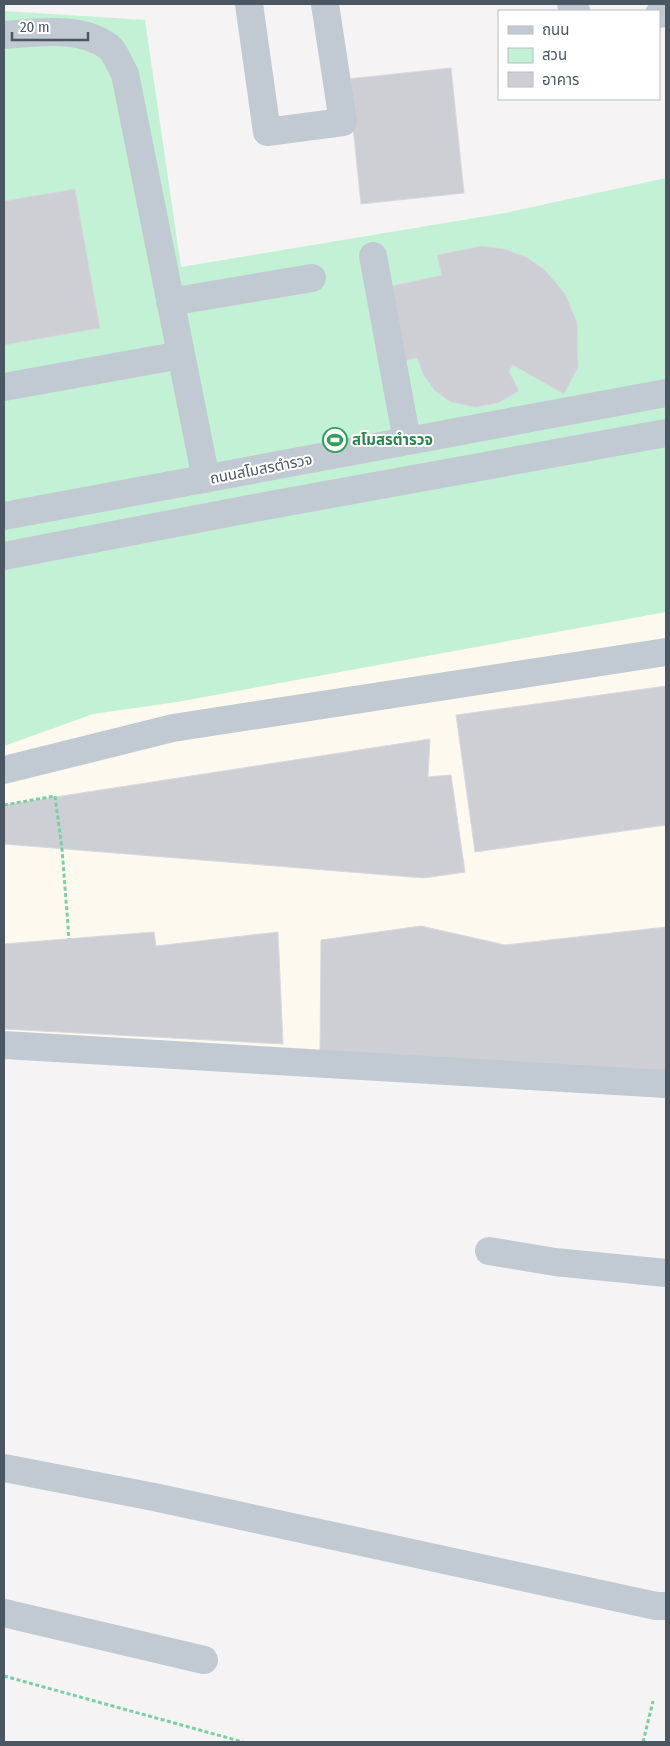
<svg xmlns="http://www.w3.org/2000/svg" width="670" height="1746" font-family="'Fira Sans Condensed','Noto Sans Thai',sans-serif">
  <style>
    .commercial { fill: #fdf9ef }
    .green { fill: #c3f1d5 }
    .building { fill: #cdcfd5; stroke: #d7d9de }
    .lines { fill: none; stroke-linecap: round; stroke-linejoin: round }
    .path { stroke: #7ad0a6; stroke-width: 3; stroke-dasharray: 4 2.5; stroke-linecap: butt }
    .minor { stroke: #c1cad2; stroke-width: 28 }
    .labels { text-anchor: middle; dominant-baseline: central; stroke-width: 4; stroke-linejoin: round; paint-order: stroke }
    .leisure-label { font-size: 15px; font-weight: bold; fill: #27864d; stroke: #fff; text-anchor: start }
    .street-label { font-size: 15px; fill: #4a5661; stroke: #fff }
  </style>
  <rect width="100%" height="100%" fill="#f5f3f3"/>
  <path class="commercial" d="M 666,612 L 666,1096 L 4,1049 L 4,746 L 93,714 L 177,702 Z"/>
  <path class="green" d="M 4,11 L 145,20 L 181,267 L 505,213 L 666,178 L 666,612 L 177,702 L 93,714 L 4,746 Z"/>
  <path class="building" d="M 451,68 L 464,193 L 361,204 L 348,79 Z
    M 75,189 L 100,328 L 4,345 L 4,201 Z
    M 482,246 L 504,249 L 526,257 L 545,270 L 565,294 L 577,322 L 578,367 L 564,394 L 513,365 L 509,371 L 519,391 L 498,403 L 475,407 L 451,402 L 435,391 L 424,376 L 417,358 L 399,362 L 383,288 L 442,275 L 437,255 Z
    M 666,686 L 666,825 L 475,852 L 456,715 Z
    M 430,739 L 428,777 L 451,775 L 465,872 L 424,878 L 4,844 L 4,805 Z
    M 421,926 L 505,945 L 666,927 L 666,1071 L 320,1051 L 321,940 Z
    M 154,932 L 156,946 L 278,932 L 283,1044 L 4,1029 L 4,944 Z"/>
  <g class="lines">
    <path class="path" d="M 4,805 L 55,796 L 62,849 L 69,939
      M 4,1676 L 243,1742
      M 643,1742 L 653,1701"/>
    <path class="minor" d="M 249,4 L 267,132 L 343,122 L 325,4
      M 571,4 L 576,11
      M 659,14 L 666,13
      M 4,35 C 37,33 80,25 109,47 C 116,53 120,66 125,74 L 206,479
      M 373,256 L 407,441
      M 170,302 L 312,278
      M 4,387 L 181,355
      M 4,516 L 666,393
      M 4,556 L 249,509 L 666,433
      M 4,770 L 173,728 L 666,652
      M 4,1045 L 666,1084
      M 489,1251 L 555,1262 L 666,1273
      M 4,1468 L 154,1497 L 656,1606 L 666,1606
      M 4,1613 L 204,1660"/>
  </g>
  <defs>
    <symbol id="stadium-ring" viewBox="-11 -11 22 22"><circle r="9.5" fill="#fff" stroke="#2e9e5b" stroke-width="1.5"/><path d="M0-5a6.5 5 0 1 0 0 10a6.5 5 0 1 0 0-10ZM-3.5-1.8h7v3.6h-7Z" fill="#2e9e5b"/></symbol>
  </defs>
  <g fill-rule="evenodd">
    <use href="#stadium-ring" x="321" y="426" width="28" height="28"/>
  </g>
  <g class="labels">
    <g class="leisure-label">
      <text x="352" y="440">สโมสรตำรวจ</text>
    </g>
    <g class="street-label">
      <text transform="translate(261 469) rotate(-11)">ถนนสโมสรตำรวจ</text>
    </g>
  </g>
  <rect width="670" height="1746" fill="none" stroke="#4a5661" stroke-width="10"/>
  <rect x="498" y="10" width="162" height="90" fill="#ffffff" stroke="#b7bbc0"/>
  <rect x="508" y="26" width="25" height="8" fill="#c1cad2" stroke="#b7bbc0"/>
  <text x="542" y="35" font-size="15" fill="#4a5661">ถนน</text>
  <rect x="508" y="48" width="25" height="15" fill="#c3f1d5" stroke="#b7bbc0"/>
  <text x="542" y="60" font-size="15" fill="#4a5661">สวน</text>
  <rect x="508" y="72" width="25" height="15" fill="#cdcfd5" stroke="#b7bbc0"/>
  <text x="542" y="85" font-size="15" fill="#4a5661">อาคาร</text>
  <path d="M12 32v8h76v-8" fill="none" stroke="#4a5661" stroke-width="2.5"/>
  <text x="20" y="32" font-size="15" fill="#4a5661" stroke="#ffffff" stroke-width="4" paint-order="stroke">20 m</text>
</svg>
